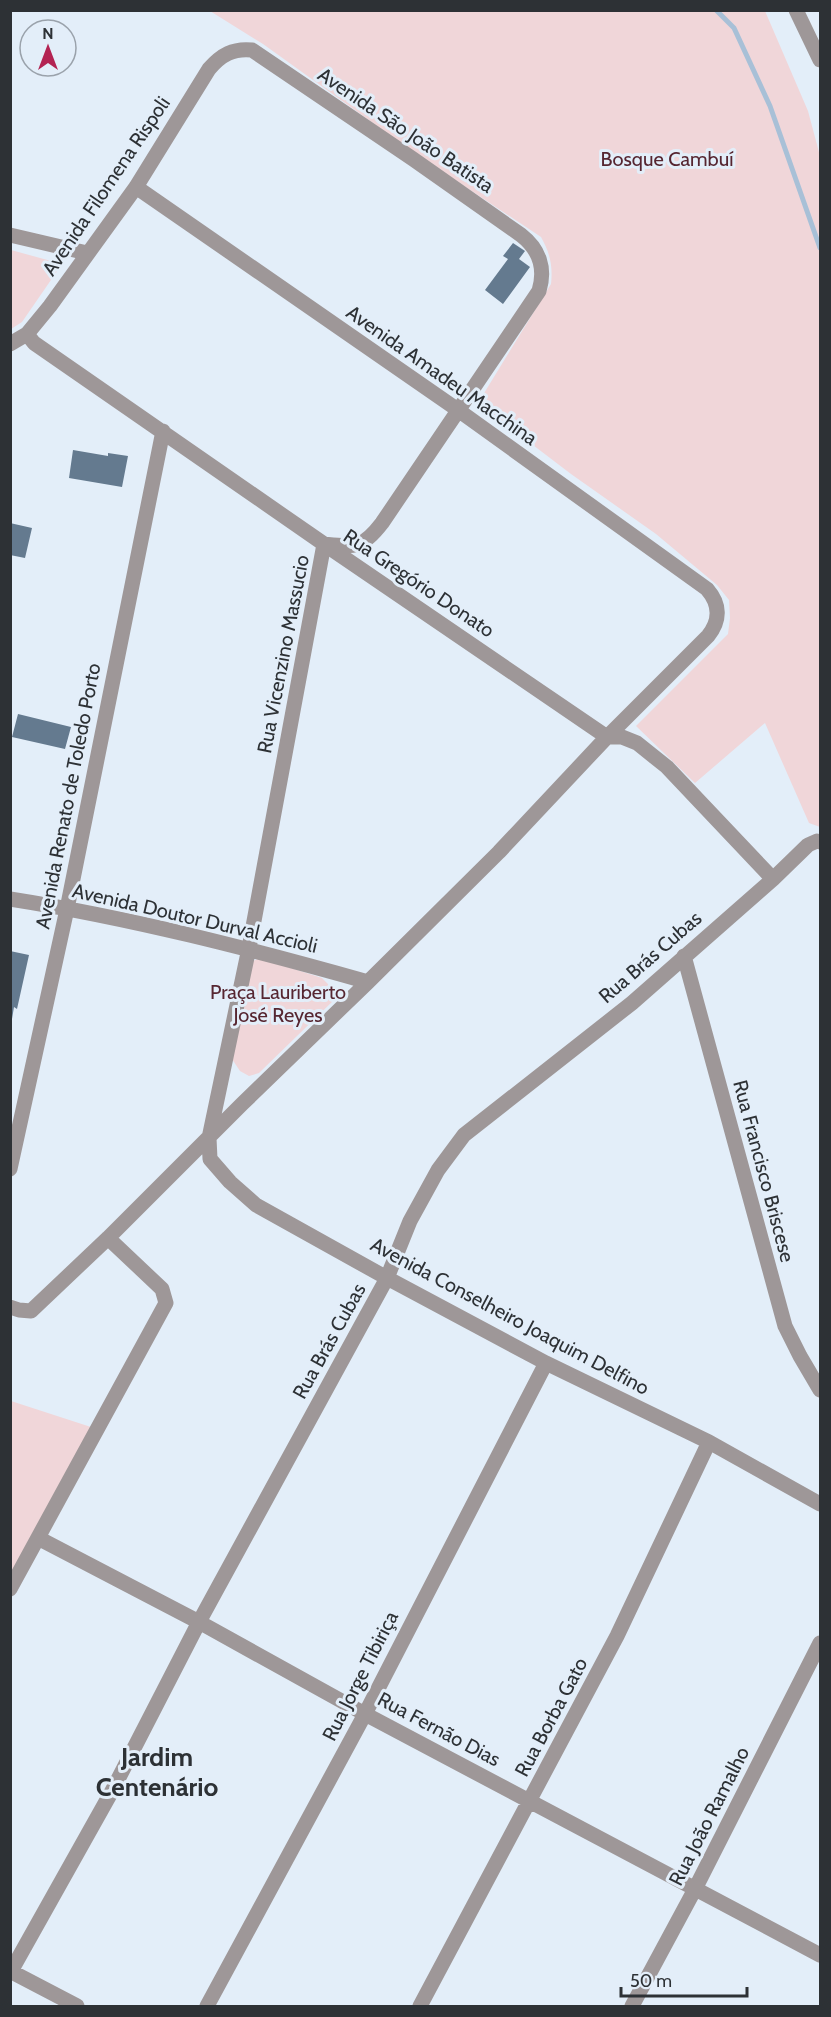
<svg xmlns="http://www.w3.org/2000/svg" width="831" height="2017" font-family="Cabin,sans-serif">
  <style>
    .green { fill: #f0d6d9 }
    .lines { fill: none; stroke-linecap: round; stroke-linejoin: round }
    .stream { stroke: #a8c0d7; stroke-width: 5 }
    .building { fill: #647a8f }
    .minor { stroke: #9e9798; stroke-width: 15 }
    .labels { text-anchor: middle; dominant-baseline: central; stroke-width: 6; stroke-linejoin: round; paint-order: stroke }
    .street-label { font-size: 20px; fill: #2d3135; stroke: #e3eef9 }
    .park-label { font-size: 20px; fill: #562631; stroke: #e3eef9 }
    .district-label { font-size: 26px; font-weight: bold; fill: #2d3135; stroke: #e3eef9 }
  </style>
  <rect width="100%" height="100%" fill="#e3eef9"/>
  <path class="green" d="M 210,11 L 765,11 L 808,111 L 820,156 L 820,827 L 809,823 L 765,723 L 695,783 L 636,726 L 728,634 L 730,618 L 729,600 L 717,585 L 656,534 L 571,474 L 478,403 L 551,284 C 553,266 550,253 541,237 L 416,154 L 263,44 Z
    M 11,250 L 62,264 L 22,322 L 11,329 Z
    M 260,958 L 322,978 L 331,987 L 333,1001 L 259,1073 L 249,1076 L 240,1071 L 232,1059 L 253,961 Z
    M 11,1401 L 94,1428 L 11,1573 Z"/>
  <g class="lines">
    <path class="stream" d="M 716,10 L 734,28 L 770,106 L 820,248"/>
  </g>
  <path class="building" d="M 513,243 L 525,251 L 519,259 L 530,267 L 503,304 L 485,290 L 508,259 L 503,256 Z
    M 73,450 L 108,456 L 108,453 L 128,456 L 122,487 L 69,478 Z
    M 10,523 L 32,528 L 25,558 L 10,555 Z
    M 18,714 L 71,727 L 65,749 L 12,737 Z
    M 10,951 L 29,955 L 17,1009 L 14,1007 L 12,1019 Z"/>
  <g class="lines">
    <path class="minor" d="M 796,10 L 820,60
      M 10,235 L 87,253
      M 27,334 L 34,343 L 324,544 L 607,737 L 622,737 L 637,743 L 667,767 L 773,879
      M 10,344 L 27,334 L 50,306 L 136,187 L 209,69 C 221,55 233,48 252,50 L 413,159 L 521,235 C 539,249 546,268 539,291 L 382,523 C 362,549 355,547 324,544 L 249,948 L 209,1138 L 210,1159 L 230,1182 L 256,1205 L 387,1278 L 546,1363 L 709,1442 L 820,1504
      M 10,899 C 131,918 251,949 368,982
      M 684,956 L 785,1326 L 800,1356 L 820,1390
      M 10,1169 L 67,909 L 163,431
      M 10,1307 L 19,1310 L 31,1311 L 108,1238 L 242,1104 L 368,982 L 499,852 L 607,737 L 708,636 C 721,620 720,604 707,589 L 458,410 L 136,187
      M 38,1538 L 199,1622 L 365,1714 L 820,1955
      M 10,1589 L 166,1303 L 162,1289 L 108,1238
      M 10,1971 L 77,2006
      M 10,1973 L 112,1791 L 199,1622 L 387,1278 L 410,1221 L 438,1170 L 464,1135 L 632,1003 L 773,879 L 808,845 L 817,841 L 820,842
      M 207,2006 L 365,1714 L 546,1363
      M 420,2006 L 617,1636 L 709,1442
      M 632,2006 L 695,1889 L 820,1643"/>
  </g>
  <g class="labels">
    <g class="street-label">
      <text transform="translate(406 130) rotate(34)">Avenida São João Batista</text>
      <text transform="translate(106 186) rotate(-56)">Avenida Filomena Rispoli</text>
      <text transform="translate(442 375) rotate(35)">Avenida Amadeu Macchina</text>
      <text transform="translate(419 583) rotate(34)">Rua Gregório Donato</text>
      <text transform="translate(283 654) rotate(-79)">Rua Vicenzino Massucio</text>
      <text transform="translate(68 796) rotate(-79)">Avenida Renato de Toledo Porto</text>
      <text transform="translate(195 918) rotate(13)">Avenida Doutor Durval Accioli</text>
      <text transform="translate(650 957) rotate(-41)">Rua Brás Cubas</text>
      <text transform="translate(764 1171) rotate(75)">Rua Francisco Briscese</text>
      <text transform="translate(510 1316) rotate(28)">Avenida Conselheiro Joaquim Delfino</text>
      <text transform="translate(329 1341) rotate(-61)">Rua Brás Cubas</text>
      <text transform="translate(360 1676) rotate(-63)">Rua Jorge Tibiriça</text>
      <text transform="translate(551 1717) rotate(-62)">Rua Borba Gato</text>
      <text transform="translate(439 1729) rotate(28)">Rua Fernão Dias</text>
      <text transform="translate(709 1816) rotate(-63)">Rua João Ramalho</text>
    </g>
    <g class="park-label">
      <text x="667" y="159">Bosque Cambuí</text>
      <text x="278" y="992">Praça Lauriberto<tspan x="278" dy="23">José Reyes</tspan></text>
    </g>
    <g class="district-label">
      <text x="157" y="1757">Jardim<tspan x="157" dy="30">Centenário</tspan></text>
    </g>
  </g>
  <rect width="831" height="2017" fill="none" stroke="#2d3135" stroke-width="24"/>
  <g transform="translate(48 48)"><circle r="28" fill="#e3eef9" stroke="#9aa2ab" stroke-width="1.5"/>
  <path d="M0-4.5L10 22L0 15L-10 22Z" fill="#b32352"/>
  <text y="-9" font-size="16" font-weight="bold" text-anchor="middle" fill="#2d3135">N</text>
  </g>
  <path d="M621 1987v9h126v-9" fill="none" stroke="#2d3135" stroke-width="3"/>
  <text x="630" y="1987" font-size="18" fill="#2d3135" stroke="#e3eef9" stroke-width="4.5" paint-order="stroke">50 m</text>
</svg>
